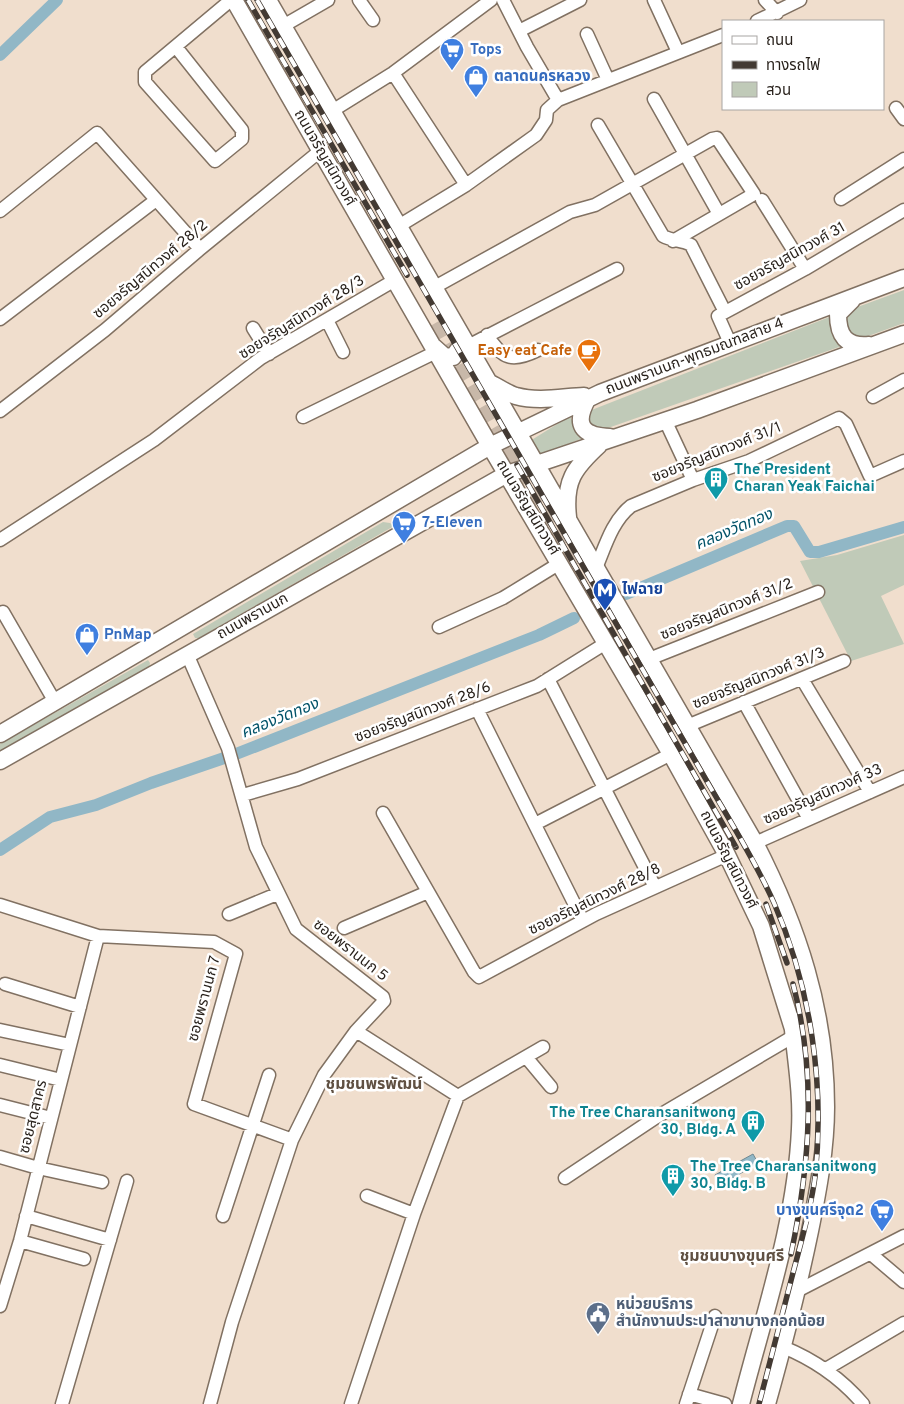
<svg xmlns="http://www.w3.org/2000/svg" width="904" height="1404" font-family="Overpass,'Noto Sans Thai',sans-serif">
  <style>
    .green { fill: #c0cab8 }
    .water { fill: #91b7c6; stroke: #718992 }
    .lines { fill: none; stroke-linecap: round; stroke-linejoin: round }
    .canal { stroke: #91b7c6; stroke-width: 12 }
    .major-tunnel { stroke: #c8b8a9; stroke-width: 16; stroke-dasharray: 16 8; stroke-linecap: butt }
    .minor-casing { stroke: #817162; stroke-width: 15 }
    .major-casing { stroke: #817162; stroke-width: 19 }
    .minor { stroke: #fff; stroke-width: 12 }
    .major { stroke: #fff; stroke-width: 16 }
    .rail-casing { stroke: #433a33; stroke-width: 5.5 }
    .rail { stroke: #fff; stroke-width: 4; stroke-dasharray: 11; stroke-linecap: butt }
    .labels { text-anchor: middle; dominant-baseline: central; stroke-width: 5; stroke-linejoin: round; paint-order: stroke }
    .shop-label { font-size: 15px; font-weight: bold; fill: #366cbe; stroke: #fff; text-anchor: start }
    .street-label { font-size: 15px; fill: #261f19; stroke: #fff }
    .food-label { font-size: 15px; font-weight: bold; fill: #c56008; stroke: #fff; text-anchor: end }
    .culture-label { font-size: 15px; font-weight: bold; fill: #0d838f; stroke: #fff; text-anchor: start }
    .transit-label { font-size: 15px; font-weight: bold; fill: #164399; stroke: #fff; text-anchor: start }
    .service-label { font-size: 15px; font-weight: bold; fill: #4e5e75; stroke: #fff; text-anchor: start }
    .water-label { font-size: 16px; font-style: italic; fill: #015268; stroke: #fff }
    .neighbourhood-label { font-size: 16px; font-weight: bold; fill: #605143; stroke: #fff }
  </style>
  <rect width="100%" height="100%" fill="#f0decd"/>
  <path class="green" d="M 904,290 L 904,323 L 863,338 L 850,336 C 845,324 844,319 852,309 Z
    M 832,316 L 842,346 L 608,428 L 589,426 L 587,420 L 589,411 Z
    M 570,416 L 575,428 L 583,438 L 543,454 L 536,453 L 530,441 Z
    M 383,522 L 390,523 L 394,526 L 199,638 L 195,638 L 193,634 Z
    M 904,535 L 904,585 L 881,596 L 904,644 L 851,661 L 800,561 L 837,555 Z
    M 148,660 L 150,663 L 149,668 L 0,753 L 0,744 Z"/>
  <path class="water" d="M 753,1154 L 758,1163 L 721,1185 L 715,1175 Z"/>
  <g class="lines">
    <path class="canal" d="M 0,55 L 57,0
      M 626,594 L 787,526 L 794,526 L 810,552 L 819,552 L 904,527
      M 0,850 L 50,817 L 96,805 L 151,783 L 236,754 L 539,635 L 574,618"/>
    <path class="major-tunnel" d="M 432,325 L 575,574"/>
    <defs>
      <path id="minor" d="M 359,0 L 373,20
        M 503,0 L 527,47 L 558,100
        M 654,0 L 678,52
        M 765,0 L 777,13
        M 757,21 L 800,0
        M 283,26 L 328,0
        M 519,31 L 580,0
        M 587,34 L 608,80
        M 176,47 L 242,130 L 242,139 L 215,161 L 145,82 L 145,72 L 231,0
        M 393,73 L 466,185
        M 654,99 L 719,214
        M 896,108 L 904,119
        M 332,111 L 393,73 L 491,0
        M 598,125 L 663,236 C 672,241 682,240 691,245 L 725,312
        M 841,199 L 904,159
        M 762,200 L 805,269
        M 0,211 L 97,133 L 200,249
        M 397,227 L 466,185 L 536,135 L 546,120 L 547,110 L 558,100 L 723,35
        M 433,288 L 570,212 L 595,205 L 712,139 L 717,138 L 754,194 L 673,241
        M 0,319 L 156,200
        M 327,320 L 343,352
        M 253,328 L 269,354
        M 487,335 C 502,359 512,363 538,350
        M 730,343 L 718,316 L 805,269 L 904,210
        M 468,346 L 617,269
        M 873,397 L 904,380
        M 0,411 L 105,330 L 200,249 L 320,151
        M 303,417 L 436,352
        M 665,420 L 693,480
        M 0,540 L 154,440 L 261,358 L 395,280
        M 596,568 C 605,547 612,521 631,506 L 693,480 L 749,461 L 839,418 L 846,424 L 870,476 L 904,461
        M 3,612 L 55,702
        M 439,627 L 503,598 L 560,563
        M 187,654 L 228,748 L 256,847 L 296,929 L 383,997 L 384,1001 L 356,1031 L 324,1075 L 292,1140 L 232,1322 L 210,1404
        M 649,659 L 818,592
        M 548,679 L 655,887
        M 802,679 L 870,792
        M 744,702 L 809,819
        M 477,709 L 583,921
        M 687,726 L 844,661
        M 243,795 L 298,779 L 537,686 L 606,643
        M 383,813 L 474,972 L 479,977 L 596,914 L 727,855
        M 535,824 L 671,754
        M 755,843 L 904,777
        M 0,905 L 98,936 L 214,942 L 236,954 L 194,1104 L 287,1138
        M 229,914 L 277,894
        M 344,928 L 428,892
        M 5,984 L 80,1007
        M 0,1030 L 70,1045
        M 356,1031 L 458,1096
        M 526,1057 L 551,1087
        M 0,1065 L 61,1080
        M 0,1105 L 51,1118
        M 0,1157 L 38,1168 L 102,1182
        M 565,1178 L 655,1118 L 794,1036
        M 367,1196 L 414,1214
        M 26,1216 L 110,1240
        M 223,1216 L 269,1075
        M 20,1241 L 84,1259
        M 871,1254 L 904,1282
        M 797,1291 L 904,1236
        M 0,1306 L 20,1241 L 98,936
        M 783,1347 C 815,1360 840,1377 863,1404
        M 826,1369 L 904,1323
        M 689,1394 L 725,1404
        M 62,1404 L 127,1181
        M 351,1404 L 414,1214 L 458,1096 L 543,1047
        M 686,1404 L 715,1316"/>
      <path id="major" d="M 234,0 L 490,446 L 671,754 L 727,855 L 761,926 L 793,1029
        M 268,0 L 755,843 C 798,927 826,1011 826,1107 C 826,1149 818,1191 810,1231 C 798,1289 783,1347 767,1404
        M 852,300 L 838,314 C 838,336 846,347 869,345
        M 434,347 L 444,356 L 453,357 L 461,346 L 460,333
        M 488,382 C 497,386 506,393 516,396 C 538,402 562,397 584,396
        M 588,398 C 573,425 582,436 610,437
        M 568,517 C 564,481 574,468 599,445
        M 0,734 L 490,446 L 600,393 L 904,278
        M 0,761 L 507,474 L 697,410 L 904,334
        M 741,1404 C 764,1314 796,1222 800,1129 C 802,1091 795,1056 792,1019"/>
    </defs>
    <use href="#minor" class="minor-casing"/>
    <use href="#major" class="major-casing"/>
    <use href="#minor" class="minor"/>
    <use href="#major" class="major"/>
    <defs>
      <path id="rail" d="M 248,0 L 407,275
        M 257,0 L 701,771 C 726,815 754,858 774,903 C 811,988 825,1085 815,1177 C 811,1208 802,1239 794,1269 C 782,1314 771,1359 759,1404
        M 517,465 L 736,847
        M 766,904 L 787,963
        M 791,1254 C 810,1164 817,1075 793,984"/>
    </defs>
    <use href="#rail" class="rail-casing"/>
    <use href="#rail" class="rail"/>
  </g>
  <defs>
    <symbol id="supermarket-pin" viewBox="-11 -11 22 30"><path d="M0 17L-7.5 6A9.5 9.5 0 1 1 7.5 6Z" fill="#3f7fe0" stroke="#fff"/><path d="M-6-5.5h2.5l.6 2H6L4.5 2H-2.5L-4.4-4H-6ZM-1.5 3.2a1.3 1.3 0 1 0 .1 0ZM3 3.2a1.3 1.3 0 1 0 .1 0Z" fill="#fff"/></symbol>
    <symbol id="shop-pin" viewBox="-11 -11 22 30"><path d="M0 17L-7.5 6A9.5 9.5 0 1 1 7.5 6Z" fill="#3f7fe0" stroke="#fff"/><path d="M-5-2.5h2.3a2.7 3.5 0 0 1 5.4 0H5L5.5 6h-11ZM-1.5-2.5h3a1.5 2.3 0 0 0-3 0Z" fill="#fff"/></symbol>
    <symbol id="cafe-pin" viewBox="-11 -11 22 30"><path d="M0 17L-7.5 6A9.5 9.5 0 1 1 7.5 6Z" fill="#e8710a" stroke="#fff"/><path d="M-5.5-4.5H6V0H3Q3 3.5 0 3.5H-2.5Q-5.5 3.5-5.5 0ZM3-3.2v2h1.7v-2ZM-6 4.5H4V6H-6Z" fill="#fff"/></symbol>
    <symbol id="building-pin" viewBox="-11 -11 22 30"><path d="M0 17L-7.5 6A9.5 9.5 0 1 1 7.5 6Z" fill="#0f9aa8" stroke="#fff"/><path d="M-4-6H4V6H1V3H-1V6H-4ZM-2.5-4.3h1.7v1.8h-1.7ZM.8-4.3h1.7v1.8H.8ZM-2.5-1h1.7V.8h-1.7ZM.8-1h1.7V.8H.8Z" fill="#fff"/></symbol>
    <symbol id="metro-pin" viewBox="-11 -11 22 30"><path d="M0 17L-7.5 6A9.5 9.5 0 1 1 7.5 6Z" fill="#1a4fb4" stroke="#fff"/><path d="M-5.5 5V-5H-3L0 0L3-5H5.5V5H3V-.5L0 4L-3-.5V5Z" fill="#fff"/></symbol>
    <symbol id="civic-pin" viewBox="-11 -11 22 30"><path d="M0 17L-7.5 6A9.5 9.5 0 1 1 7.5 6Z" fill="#5c6f8a" stroke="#fff"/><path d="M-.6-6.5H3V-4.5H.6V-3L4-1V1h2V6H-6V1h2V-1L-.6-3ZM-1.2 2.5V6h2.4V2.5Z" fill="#fff"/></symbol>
  </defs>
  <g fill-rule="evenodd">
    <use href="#supermarket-pin" x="438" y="36" width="28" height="38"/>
    <use href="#shop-pin" x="462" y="63" width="28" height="38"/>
    <use href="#cafe-pin" x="575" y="337" width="28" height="38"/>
    <use href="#building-pin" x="702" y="465" width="28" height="38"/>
    <use href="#supermarket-pin" x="390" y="509" width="28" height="38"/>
    <use href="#metro-pin" x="591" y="576" width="28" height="38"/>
    <use href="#shop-pin" x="73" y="621" width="28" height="38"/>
    <use href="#building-pin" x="739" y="1108" width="28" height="38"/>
    <use href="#building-pin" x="659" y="1162" width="28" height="38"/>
    <use href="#supermarket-pin" x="868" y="1197" width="28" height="38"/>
    <use href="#civic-pin" x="584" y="1300" width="28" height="38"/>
  </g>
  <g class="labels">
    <g class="shop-label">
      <text x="470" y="50">Tops</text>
      <text x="494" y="77">ตลาดนครหลวง</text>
      <text x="422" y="523">7-Eleven</text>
      <text x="104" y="635">PnMap</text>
      <text x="864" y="1211" text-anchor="end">บางขุนศรีจุด2</text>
    </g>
    <g class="street-label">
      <text transform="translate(324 158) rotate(60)">ถนนจรัญสนิทวงศ์</text>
      <text transform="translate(790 257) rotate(-29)">ซอยจรัญสนิทวงศ์ 31</text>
      <text transform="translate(151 270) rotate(-40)">ซอยจรัญสนิทวงศ์ 28/2</text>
      <text transform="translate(302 318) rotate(-32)">ซอยจรัญสนิทวงศ์ 28/3</text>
      <text transform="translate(695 357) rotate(-21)">ถนนพรานนก-พุทธมณฑลสาย 4</text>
      <text transform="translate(717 453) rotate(-22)">ซอยจรัญสนิทวงศ์ 31/1</text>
      <text transform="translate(527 508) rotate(59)">ถนนจรัญสนิทวงศ์</text>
      <text transform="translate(727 610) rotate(-22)">ซอยจรัญสนิทวงศ์ 31/2</text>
      <text transform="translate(253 617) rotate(-29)">ถนนพรานนก</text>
      <text transform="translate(759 679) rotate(-22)">ซอยจรัญสนิทวงศ์ 31/3</text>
      <text transform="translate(423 713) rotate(-21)">ซอยจรัญสนิทวงศ์ 28/6</text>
      <text transform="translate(823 795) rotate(-24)">ซอยจรัญสนิทวงศ์ 33</text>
      <text transform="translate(728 860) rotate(63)">ถนนจรัญสนิทวงศ์</text>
      <text transform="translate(595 900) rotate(-26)">ซอยจรัญสนิทวงศ์ 28/8</text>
      <text transform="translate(350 951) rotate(38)">ซอยพรานนก 5</text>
      <text transform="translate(205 999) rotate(-75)">ซอยพรานนก 7</text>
      <text transform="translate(34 1117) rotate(-76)">ซอยสุดสาคร</text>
    </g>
    <g class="food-label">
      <text x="572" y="351">Easy eat Cafe</text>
    </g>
    <g class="culture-label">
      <text x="734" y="470">The President<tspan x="734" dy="17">Charan Yeak Faichai</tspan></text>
      <text x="736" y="1113" text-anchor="end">The Tree Charansanitwong<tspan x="736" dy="17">30, Bldg. A</tspan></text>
      <text x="690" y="1167">The Tree Charansanitwong<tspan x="690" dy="17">30, Bldg. B</tspan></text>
    </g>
    <g class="transit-label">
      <text x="622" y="590">ไฟฉาย</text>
    </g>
    <g class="service-label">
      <text x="616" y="1305">หน่วยบริการ<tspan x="616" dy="17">สำนักงานประปาสาขาบางกอกน้อย</tspan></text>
    </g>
    <g class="water-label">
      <text transform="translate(734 530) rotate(-23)">คลองวัดทอง</text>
      <text transform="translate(280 719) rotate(-22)">คลองวัดทอง</text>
    </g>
    <g class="neighbourhood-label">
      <text x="374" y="1085">ชุมชนพรพัฒน์</text>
      <text x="732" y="1257">ชุมชนบางขุนศรี</text>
    </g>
  </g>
  <rect x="722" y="20" width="162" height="90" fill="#ffffff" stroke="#a8a5a3"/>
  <rect x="732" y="36" width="25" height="8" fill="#ffffff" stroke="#a8a5a3"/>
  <text x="766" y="45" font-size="15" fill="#261f19">ถนน</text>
  <rect x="732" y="61" width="25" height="8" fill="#433a33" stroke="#a8a5a3"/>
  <text x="766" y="70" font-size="15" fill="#261f19">ทางรถไฟ</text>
  <rect x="732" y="82" width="25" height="15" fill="#c0cab8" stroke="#a8a5a3"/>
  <text x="766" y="95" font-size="15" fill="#261f19">สวน</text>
</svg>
